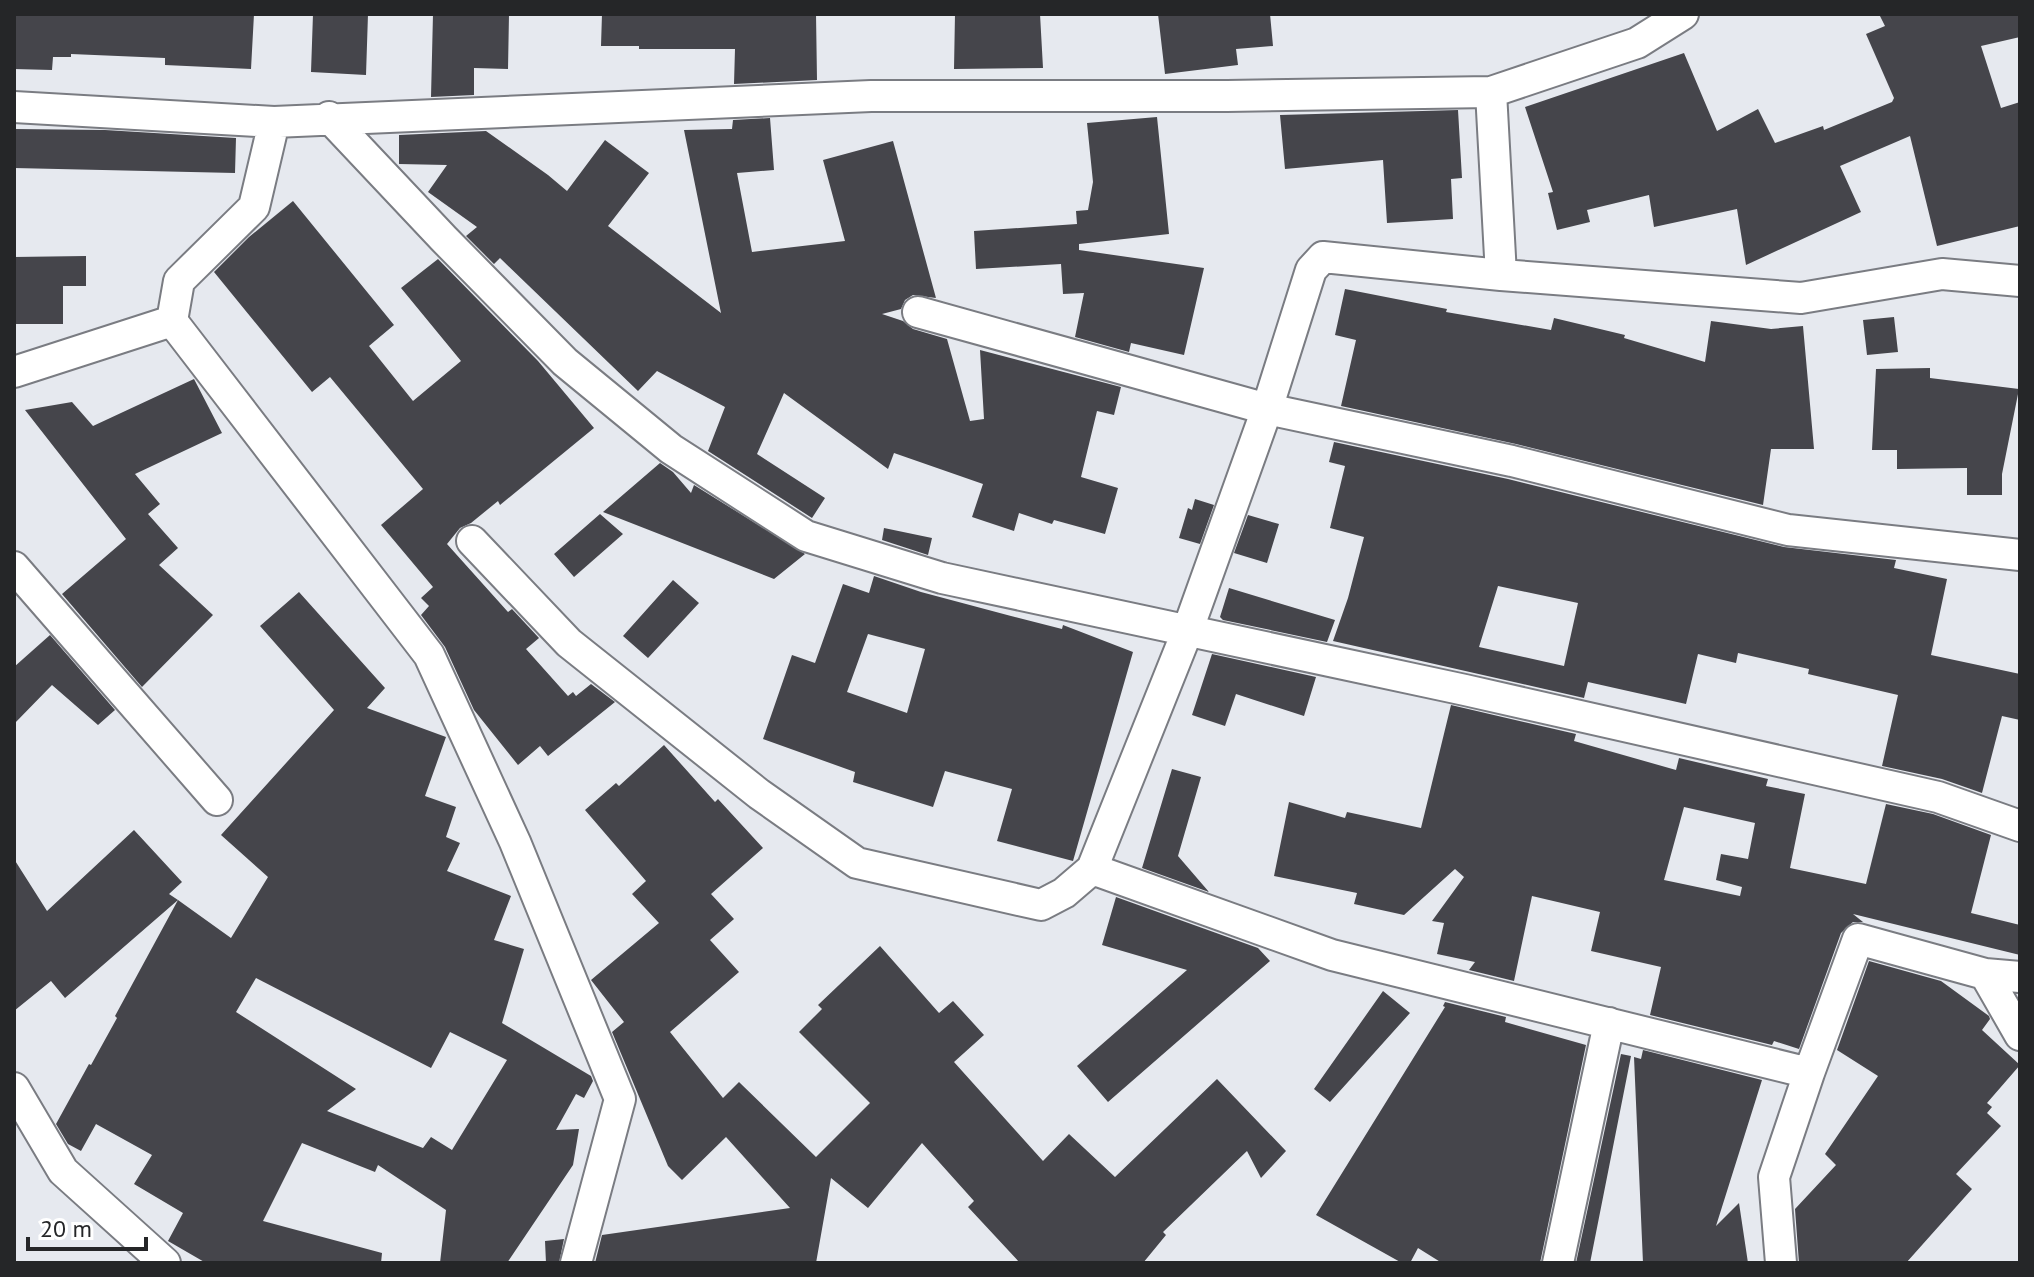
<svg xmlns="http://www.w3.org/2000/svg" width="2034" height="1277" font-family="'PT Sans',sans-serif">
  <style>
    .building { fill: #45454b; fill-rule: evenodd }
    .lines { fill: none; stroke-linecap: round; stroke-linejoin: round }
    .street-casing { stroke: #7a7c82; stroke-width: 34 }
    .street { stroke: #fff; stroke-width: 30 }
  </style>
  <rect width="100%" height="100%" fill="#e6e9ef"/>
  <path class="building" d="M 16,14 L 254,14 L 251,69 L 165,65 L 165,58 L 71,54 L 71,57 L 53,57 L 52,70 L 14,69 Z
    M 313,14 L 368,14 L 366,75 L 311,72 Z
    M 433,14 L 509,14 L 508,69 L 474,68 L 474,95 L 431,97 Z
    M 602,14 L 816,14 L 817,80 L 734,84 L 735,49 L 639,49 L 639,46 L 601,46 Z
    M 955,14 L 1040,14 L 1043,68 L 954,69 Z
    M 1158,14 L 1270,14 L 1273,46 L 1236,49 L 1238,65 L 1165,74 Z
    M 1879,14 L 2020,14 L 2020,37 L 1981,46 L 2001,108 L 2020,102 L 2020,226 L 1937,246 L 1910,136 L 1840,166 L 1861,212 L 1746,265 L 1737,209 L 1654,227 L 1649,195 L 1587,210 L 1590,222 L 1557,230 L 1548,193 L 1553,192 L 1525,107 L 1684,53 L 1717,131 L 1758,109 L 1775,143 L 1823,126 L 1824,130 L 1892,102 L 1894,98 L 1866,34 L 1885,26 Z
    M 1458,110 L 1462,178 L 1451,179 L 1453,219 L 1387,223 L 1383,160 L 1285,169 L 1280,115 Z
    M 1157,117 L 1169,234 L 1079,244 L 1079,250 L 1204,268 L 1184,355 L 1131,343 L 1129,352 L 1075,337 L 1084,293 L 1063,294 L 1061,264 L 976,269 L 974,231 L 1077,224 L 1076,211 L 1088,210 L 1093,182 L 1087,123 Z
    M 770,118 L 774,170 L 737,173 L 752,252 L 845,241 L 823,160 L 893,141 L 936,298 L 913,295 L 905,300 L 901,309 L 882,314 L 903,321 L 913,329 L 947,339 L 970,421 L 984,419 L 980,350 L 1121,387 L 1114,415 L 1097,411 L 1081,477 L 1118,488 L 1105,534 L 1054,520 L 1052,524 L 1019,513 L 1014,531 L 972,517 L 983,484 L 894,453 L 888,469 L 784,393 L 757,454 L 825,498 L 812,518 L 708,451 L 725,407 L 657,371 L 638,391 L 500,258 L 494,264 L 466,236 L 477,227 L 428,192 L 447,165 L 399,164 L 399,135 L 486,131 L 548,175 L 567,191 L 605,140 L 649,173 L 608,226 L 721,313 L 684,130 L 732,129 L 733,120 Z
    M 14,129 L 105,130 L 236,138 L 235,173 L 14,168 Z
    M 293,201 L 394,325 L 369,346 L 413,401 L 461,361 L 401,288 L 438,259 L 538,361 L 594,428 L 500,505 L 498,501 L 471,523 L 460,528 L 447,544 L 508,612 L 512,609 L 539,638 L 526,649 L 568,696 L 573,692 L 576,696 L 591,684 L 615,702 L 548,756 L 540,746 L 518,765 L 474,710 L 445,647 L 421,615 L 429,606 L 421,598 L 433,587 L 381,525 L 423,489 L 330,377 L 312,392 L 214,272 L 249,237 Z
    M 86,256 L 86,286 L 63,286 L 63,324 L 14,324 L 14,257 Z
    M 1345,289 L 1447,309 L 1446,312 L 1551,330 L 1554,318 L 1625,335 L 1624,338 L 1705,362 L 1711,321 L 1771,329 L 1803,326 L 1814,449 L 1771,449 L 1763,505 L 1516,444 L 1341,406 L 1356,340 L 1335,335 Z
    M 1894,317 L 1898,352 L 1867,355 L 1863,320 Z
    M 1930,368 L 1930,378 L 2019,389 L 2002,474 L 2002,495 L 1967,495 L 1967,468 L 1897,469 L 1897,450 L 1872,450 L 1876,369 Z
    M 194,379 L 222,433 L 135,474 L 160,504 L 148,514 L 178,548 L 159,565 L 213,615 L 142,687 L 62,594 L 126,539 L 25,410 L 72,402 L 93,426 Z
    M 1334,442 L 1508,479 L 1784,547 L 1896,560 L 1894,568 L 1947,579 L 1931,655 L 2020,674 L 2020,720 L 2002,716 L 1982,793 L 1942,779 L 1882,766 L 1898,695 L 1808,674 L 1809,669 L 1738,653 L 1736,663 L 1698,654 L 1686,704 L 1588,682 L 1584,698 L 1333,641 L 1348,598 L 1364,537 L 1330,528 L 1345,466 L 1329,462 ZM 1498,586 L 1578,603 L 1564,666 L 1479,647 Z
    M 660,463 L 673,472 L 691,493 L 694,485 L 805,554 L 774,579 L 603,512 Z
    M 1195,499 L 1214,505 L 1200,544 L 1179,538 L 1188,508 L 1192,510 Z
    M 600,514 L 623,534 L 574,577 L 554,554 Z
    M 1248,515 L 1279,524 L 1267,563 L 1234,553 Z
    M 884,528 L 932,538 L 928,555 L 882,540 Z
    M 874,576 L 921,592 L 1011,616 L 1062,629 L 1063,625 L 1133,652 L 1073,861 L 997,841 L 1012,789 L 945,771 L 933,807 L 853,782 L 855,772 L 763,739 L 792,655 L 815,663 L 843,584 L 869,593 ZM 868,634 L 925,649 L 907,713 L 847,692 Z
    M 673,580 L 699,603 L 648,658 L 623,636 Z
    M 1229,588 L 1335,620 L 1327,642 L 1223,620 L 1220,617 Z
    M 299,592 L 385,688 L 367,708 L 446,737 L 425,796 L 456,807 L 446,837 L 460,843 L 447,871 L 511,896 L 494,940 L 524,949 L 502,1023 L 591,1076 L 593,1081 L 584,1098 L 576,1094 L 556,1130 L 579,1129 L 573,1165 L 507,1263 L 440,1263 L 446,1210 L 378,1165 L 375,1172 L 302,1143 L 263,1221 L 382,1253 L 381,1263 L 206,1263 L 168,1241 L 183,1213 L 134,1184 L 152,1155 L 96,1124 L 81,1151 L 68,1144 L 56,1124 L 89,1064 L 91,1065 L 117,1018 L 115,1016 L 178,900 L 231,938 L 268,877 L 221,835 L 334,710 L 260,626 ZM 256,978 L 431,1068 L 450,1032 L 507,1060 L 452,1150 L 431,1137 L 423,1148 L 327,1111 L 356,1089 L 236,1012 Z
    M 50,635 L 115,710 L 98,725 L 52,685 L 14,724 L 14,667 Z
    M 1212,654 L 1316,677 L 1304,716 L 1236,694 L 1225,726 L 1192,715 Z
    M 1451,705 L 1576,734 L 1574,741 L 1676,770 L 1679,758 L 1768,779 L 1766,786 L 1805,794 L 1790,868 L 1866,884 L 1886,804 L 1933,814 L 1991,835 L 1971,913 L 2020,925 L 2020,955 L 1853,914 L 1863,922 L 1853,922 L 1841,933 L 1799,1049 L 1774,1041 L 1772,1045 L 1650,1015 L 1661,967 L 1591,951 L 1600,912 L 1532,896 L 1514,981 L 1469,970 L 1475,962 L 1437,954 L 1444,923 L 1432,921 L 1464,877 L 1455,869 L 1404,915 L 1354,904 L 1357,893 L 1274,876 L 1289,802 L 1345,818 L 1347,812 L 1421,828 ZM 1684,807 L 1755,823 L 1748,859 L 1721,854 L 1716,880 L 1742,887 L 1740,896 L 1664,880 Z
    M 664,745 L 715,802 L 718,799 L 763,848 L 711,894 L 734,919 L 710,940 L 739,972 L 670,1032 L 723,1098 L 739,1082 L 816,1157 L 870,1103 L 799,1032 L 822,1009 L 818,1005 L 880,946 L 939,1013 L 953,1001 L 984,1035 L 954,1062 L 1043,1161 L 1069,1134 L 1115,1177 L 1217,1079 L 1286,1151 L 1261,1178 L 1247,1151 L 1163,1232 L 1166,1235 L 1143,1263 L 1020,1263 L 968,1207 L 974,1201 L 922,1143 L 868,1208 L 831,1178 L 816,1263 L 595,1263 L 602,1235 L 790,1208 L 726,1137 L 682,1180 L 668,1166 L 612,1032 L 624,1022 L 591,980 L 659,923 L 632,894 L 646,881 L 585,810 L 616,783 L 619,786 Z
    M 1172,769 L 1201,777 L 1178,856 L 1209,892 L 1142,868 Z
    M 134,830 L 182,882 L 169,894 L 178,900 L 65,998 L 51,981 L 14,1011 L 14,859 L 47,911 Z
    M 1116,897 L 1258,948 L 1270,961 L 1108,1102 L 1077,1066 L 1187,970 L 1102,945 Z
    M 1869,961 L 1941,981 L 1989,1016 L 1990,1019 L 1982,1030 L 2020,1065 L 1987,1103 L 1992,1107 L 1987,1113 L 2001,1126 L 1956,1174 L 1972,1189 L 1906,1263 L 1799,1263 L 1795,1209 L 1836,1165 L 1825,1154 L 1878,1076 L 1837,1050 Z
    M 1383,991 L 1410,1013 L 1330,1102 L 1314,1089 Z
    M 1445,1002 L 1506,1017 L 1505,1022 L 1586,1045 L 1540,1263 L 1442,1263 L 1418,1248 L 1410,1263 L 1402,1263 L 1316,1215 L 1445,1007 L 1443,1006 Z
    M 1643,1050 L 1762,1080 L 1716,1226 L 1739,1203 L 1748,1263 L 1643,1263 L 1634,1057 L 1641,1059 Z
    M 1621,1054 L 1631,1056 L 1590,1263 L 1576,1263 Z
    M 564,1239 L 559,1263 L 546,1263 L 545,1241 Z"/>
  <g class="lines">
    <defs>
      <path id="street" d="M 1491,92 L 1501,275
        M 14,107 L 274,122 L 871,96 L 1227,96 L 1491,92 L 1637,43 L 1683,14
        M 329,117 L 444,239 L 565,362 L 671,449 L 806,536 L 942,578 L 1465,690 L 1938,797 L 2020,826
        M 918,312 L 1267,409 L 1512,461 L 1788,530 L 2020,555
        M 172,321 L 429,655 L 515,842 L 620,1099 L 576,1263
        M 14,372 L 172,321 L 179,281 L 254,207 L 274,122
        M 472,541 L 569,643 L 759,794 L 857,863 L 1041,905 L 1064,893 L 1092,869 L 1187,632 L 1267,409 L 1311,270 L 1323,257 L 1501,275 L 1801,298 L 1942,274 L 2020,281
        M 14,567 L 217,800
        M 1092,869 L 1332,955 L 1809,1073
        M 1985,974 L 2020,1035
        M 14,1088 L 63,1171 L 165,1263
        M 1558,1263 L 1609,1023
        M 1781,1263 L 1774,1177 L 1809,1073 L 1858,939 L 1985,974 L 2020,977"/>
    </defs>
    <use href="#street" class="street-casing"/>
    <use href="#street" class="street"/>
  </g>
  <rect width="2034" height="1277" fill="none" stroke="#252628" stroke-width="32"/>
  <path d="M28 1237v12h118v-12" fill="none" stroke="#252628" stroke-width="4"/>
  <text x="40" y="1237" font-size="24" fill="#252628" stroke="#ffffff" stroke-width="6" paint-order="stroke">20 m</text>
</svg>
